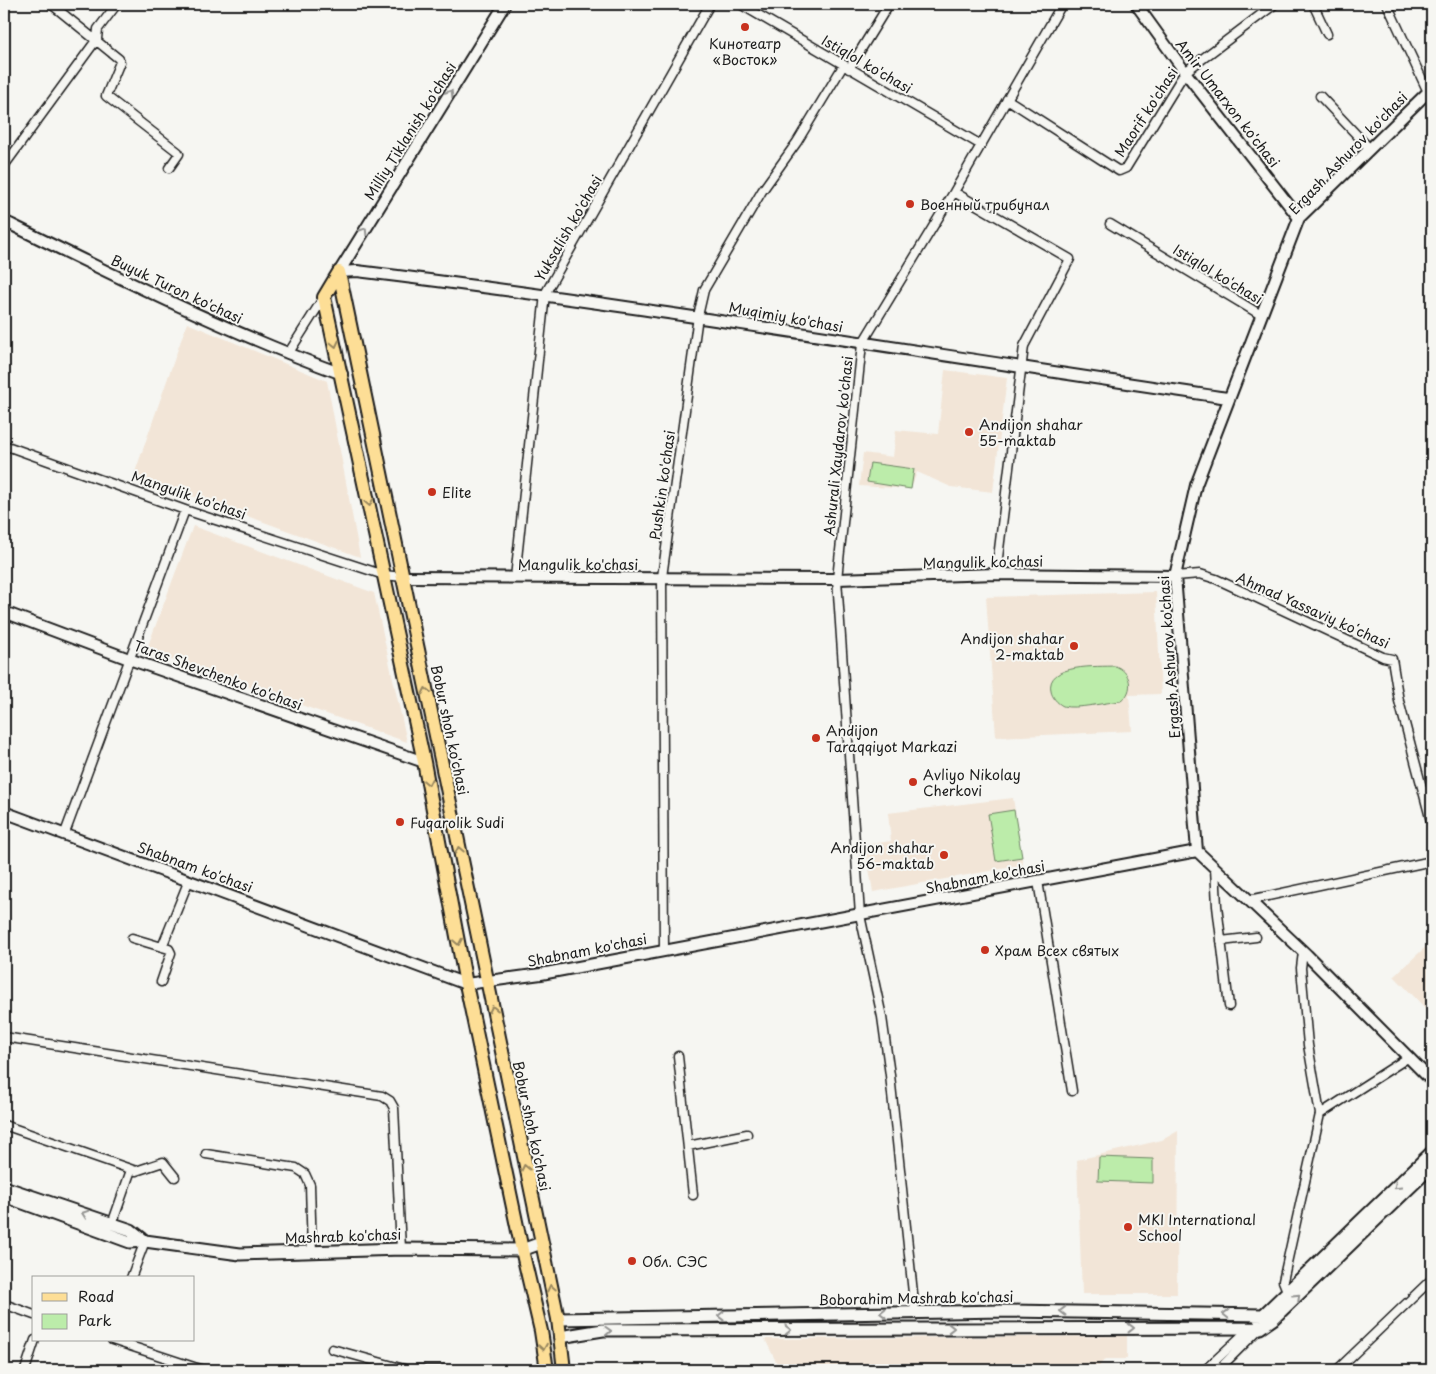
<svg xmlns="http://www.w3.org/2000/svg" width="1436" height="1374" font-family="'Playpen Sans',sans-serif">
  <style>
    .built { fill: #f2e5d7 }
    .green { fill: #bcecaa; stroke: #6c8463 }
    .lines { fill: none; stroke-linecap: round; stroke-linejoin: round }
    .minor-casing { stroke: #1c1c1c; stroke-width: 11 }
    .tertiary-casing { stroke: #1c1c1c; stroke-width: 14 }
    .secondary-casing { stroke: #1c1c1c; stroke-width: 15 }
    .primary-casing { stroke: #1c1c1c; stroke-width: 16 }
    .minor { stroke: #f6f6f2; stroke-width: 8 }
    .tertiary { stroke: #f6f6f2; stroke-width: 10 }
    .secondary { stroke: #f6f6f2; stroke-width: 11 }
    .primary { stroke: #fdde96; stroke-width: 12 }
    .oneway { stroke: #949492 }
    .oneway2 { stroke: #98875f }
    .poi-dot { fill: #c8321e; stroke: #f6f6f2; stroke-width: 2 }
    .labels { text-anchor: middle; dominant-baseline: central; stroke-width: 4; stroke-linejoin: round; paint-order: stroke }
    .poi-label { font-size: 14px; fill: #1c1c1c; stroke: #f6f6f2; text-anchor: start }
    .street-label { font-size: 14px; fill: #1c1c1c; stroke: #f6f6f2 }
  </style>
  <rect width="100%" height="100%" fill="#f6f6f2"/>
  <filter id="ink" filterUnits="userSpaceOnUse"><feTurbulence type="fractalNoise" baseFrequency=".02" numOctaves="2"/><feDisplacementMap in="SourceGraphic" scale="10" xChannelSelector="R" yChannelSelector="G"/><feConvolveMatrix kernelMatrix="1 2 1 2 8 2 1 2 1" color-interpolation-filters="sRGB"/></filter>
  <g filter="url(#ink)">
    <path class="built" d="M 187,323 L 327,381 L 360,557 L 134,475 Z
      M 945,370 L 1007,378 L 993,492 L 951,487 L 917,472 L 911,489 L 859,486 L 863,453 L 893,457 L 896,430 L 938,434 Z
      M 193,526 L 374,593 L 407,742 L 146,651 Z
      M 1156,592 L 1161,694 L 1129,695 L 1132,731 L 996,737 L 986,597 Z
      M 1013,798 L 1023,865 L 873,892 L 865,845 L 891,841 L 888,813 Z
      M 1432,941 L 1432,1015 L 1394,976 Z
      M 1178,1131 L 1177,1294 L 1082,1294 L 1077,1160 L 1162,1140 Z
      M 1127,1336 L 1127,1359 L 1105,1359 L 1100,1365 L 1100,1370 L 780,1370 L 765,1339 Z"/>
    <path class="green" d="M 870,463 L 914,469 L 911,489 L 867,482 Z
      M 1115,666 C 1131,671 1135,691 1121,701 C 1108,702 1075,710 1063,706 C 1057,703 1052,697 1051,691 C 1045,663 1099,667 1115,666 Z
      M 1014,810 L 1022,857 L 996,861 L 988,814 Z
      M 1099,1157 L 1153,1159 L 1153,1183 L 1098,1181 Z"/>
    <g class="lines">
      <defs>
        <path id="minor" d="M 51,4 L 119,59 L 120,62 L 106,96 L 178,152 L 179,154 L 169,168
          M 740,4 L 981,145
          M 1313,4 L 1327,34
          M 1387,4 L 1428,92
          M 849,69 L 889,4
          M 1320,96 L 1370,149
          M 1007,99 L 1119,171 L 1126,168 L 1185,72 L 1275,4
          M 4,166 L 97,39 L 98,29 L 117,4
          M 954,192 L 1070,259 L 1024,346 L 996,574
          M 1110,224 L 1261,315
          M 288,354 L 324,297
          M 4,445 L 185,510 L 384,575 L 403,577
          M 1175,576 L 1200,574 L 1216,579 L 1383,657 L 1392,659 L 1399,701 L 1432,825
          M 515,578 L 545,294 L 710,4
          M 65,833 L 185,510
          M 1215,868 L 1217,906 L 1229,1006
          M 1038,881 L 1072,1091
          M 1249,900 L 1432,861
          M 132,938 L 162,947
          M 1221,941 L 1256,937
          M 664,950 L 662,577 L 698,316 L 704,290 L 762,191 L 797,142 L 843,66
          M 161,982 L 171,953 L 169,949 L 162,947 L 189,880
          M 4,1037 L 382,1096 L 390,1101 L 394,1108 L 401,1249
          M 678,1056 L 693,1195
          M 1320,1114 L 1409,1057
          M 4,1125 L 136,1171 L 163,1162 L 175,1177
          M 688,1146 L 747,1134
          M 206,1154 L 296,1168 L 305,1174 L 310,1185 L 312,1252
          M 112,1224 L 131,1170
          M 131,1278 L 145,1241
          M 1287,1291 L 1283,1281 L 1320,1114 L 1308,1045 L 1301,968 L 1303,952
          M 4,1304 L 34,1315
          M 915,1312 L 890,1075 L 882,1017 L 860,915 L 837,579 L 862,344 L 954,192 L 1062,4
          M 112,1340 L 194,1367
          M 332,1349 L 404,1369
          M 25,1370 L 35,1340
          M 192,1370 L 194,1367 L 205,1370
          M 403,1370 L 444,1370
          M 511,1370 L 547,1369
          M 1205,1370 L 1249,1329
          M 1218,1370 L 1260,1328
          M 1337,1370 L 1432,1279"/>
        <path id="tertiary" d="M 1136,4 L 1185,72 L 1299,218
          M 1432,91 L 1428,92 L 1299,218 L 1196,485 L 1175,576 L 1197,851 L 1307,955 L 1432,1081
          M 4,221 C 115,276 225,331 342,374
          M 339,272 L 357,271 C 648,306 938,356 1228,398
          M 339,272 L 505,4
          M 403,577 L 837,579 L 996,574 L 1175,576
          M 4,612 L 129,659 L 424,762
          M 4,812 L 466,984 L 541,974 L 1197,851"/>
        <path id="secondary" d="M 4,1187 L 131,1230 L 145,1241
          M 4,1196 L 130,1242 L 145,1241 L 240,1254 L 401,1249 L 522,1250 L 541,1243
          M 558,1319 L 1002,1311 L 1264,1315 L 1273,1319
          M 1259,1319 L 1432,1152
          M 560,1337 L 603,1330 L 1260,1328 L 1273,1319 L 1432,1166"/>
        <path id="primary" d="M 339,272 L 324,297 L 424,762 L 466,984 L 522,1250 L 541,1331 L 547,1370
          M 339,272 L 558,1319 L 564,1370"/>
      </defs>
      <use href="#minor" class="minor-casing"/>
      <use href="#tertiary" class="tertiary-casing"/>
      <use href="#secondary" class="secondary-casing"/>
      <use href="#primary" class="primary-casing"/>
      <use href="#minor" class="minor"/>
      <use href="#tertiary" class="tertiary"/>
      <use href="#secondary" class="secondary"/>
      <use href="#primary" class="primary"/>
    </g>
    <defs><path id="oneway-chevron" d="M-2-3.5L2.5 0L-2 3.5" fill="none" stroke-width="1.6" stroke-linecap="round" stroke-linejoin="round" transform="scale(1.25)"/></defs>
    <g class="oneway">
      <use href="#oneway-chevron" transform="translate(450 93) rotate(-58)"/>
      <use href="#oneway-chevron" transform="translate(364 231) rotate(-58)"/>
      <use href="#oneway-chevron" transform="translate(1397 1186) rotate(136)"/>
      <use href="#oneway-chevron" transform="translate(85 1214) rotate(-161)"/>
      <use href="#oneway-chevron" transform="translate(1297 1297) rotate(-44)"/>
      <use href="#oneway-chevron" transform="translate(1063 1311) rotate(180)"/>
      <use href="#oneway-chevron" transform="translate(883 1313) rotate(179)"/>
      <use href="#oneway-chevron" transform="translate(1226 1314) rotate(-179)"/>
      <use href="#oneway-chevron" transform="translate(721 1316) rotate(179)"/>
      <use href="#oneway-chevron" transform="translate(951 1328)"/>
      <use href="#oneway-chevron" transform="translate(1131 1328)"/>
      <use href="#oneway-chevron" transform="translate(788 1330) rotate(-1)"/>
      <use href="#oneway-chevron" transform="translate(608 1331) rotate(-2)"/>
    </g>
    <g class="oneway2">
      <use href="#oneway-chevron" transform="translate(335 344) rotate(77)"/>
      <use href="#oneway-chevron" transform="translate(369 503) rotate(78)"/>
      <use href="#oneway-chevron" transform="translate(426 691) rotate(-101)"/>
      <use href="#oneway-chevron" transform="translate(428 782) rotate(79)"/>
      <use href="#oneway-chevron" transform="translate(459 850) rotate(-102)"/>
      <use href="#oneway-chevron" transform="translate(458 942) rotate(79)"/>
      <use href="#oneway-chevron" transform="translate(493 1009) rotate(-102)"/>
      <use href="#oneway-chevron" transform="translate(525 1168) rotate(-102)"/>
      <use href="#oneway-chevron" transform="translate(551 1288) rotate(-102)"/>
      <use href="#oneway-chevron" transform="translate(543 1347) rotate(81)"/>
    </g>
  </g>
  <g class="poi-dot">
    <circle cx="745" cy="27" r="5"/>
    <circle cx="910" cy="204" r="5"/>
    <circle cx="969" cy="432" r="5"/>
    <circle cx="432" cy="492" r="5"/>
    <circle cx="1074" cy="646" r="5"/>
    <circle cx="816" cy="738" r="5"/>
    <circle cx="913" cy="782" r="5"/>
    <circle cx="400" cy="822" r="5"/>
    <circle cx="944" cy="855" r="5"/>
    <circle cx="985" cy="950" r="5"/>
    <circle cx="1128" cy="1227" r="5"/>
    <circle cx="632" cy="1261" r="5"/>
  </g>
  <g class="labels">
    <g class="poi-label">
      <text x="745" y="43" text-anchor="middle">Кинотеатр<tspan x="745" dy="16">«Восток»</tspan></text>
      <text x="920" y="204">Военный трибунал</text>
      <text x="979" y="424">Andijon shahar<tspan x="979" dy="16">55-maktab</tspan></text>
      <text x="442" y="492">Elite</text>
      <text x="1064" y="638" text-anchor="end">Andijon shahar<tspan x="1064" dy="16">2-maktab</tspan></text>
      <text x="826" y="730">Andijon<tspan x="826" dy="16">Taraqqiyot Markazi</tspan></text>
      <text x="923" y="774">Avliyo Nikolay<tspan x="923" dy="16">Cherkovi</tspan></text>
      <text x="410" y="822">Fuqarolik Sudi</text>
      <text x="934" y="847" text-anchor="end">Andijon shahar<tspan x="934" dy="16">56-maktab</tspan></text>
      <text x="995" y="950">Храм Всех святых</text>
      <text x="1138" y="1219">MKI International<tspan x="1138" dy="16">School</tspan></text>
      <text x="642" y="1261">Обл. СЭС</text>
    </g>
    <g class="street-label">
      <text transform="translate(867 64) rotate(30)">Istiqlol ko'chasi</text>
      <text transform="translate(1228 103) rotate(52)">Amir Umarxon ko'chasi</text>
      <text transform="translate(1146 112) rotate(-57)">Maorif ko'chasi</text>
      <text transform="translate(410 131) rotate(-58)">Milliy Tiklanish ko'chasi</text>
      <text transform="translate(1348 153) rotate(-46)">Ergash Ashurov ko'chasi</text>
      <text transform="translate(568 228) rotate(-60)">Yuksalish ko'chasi</text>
      <text transform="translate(1218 274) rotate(31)">Istiqlol ko'chasi</text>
      <text transform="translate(177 289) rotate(25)">Buyuk Turon ko'chasi</text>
      <text transform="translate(786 317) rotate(10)">Muqimiy ko'chasi</text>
      <text transform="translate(838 446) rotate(-84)">Ashurali Xaydarov ko'chasi</text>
      <text transform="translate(662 485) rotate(-82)">Pushkin ko'chasi</text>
      <text transform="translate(189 495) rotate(19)">Mangulik ko'chasi</text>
      <text transform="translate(983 562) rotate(-1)">Mangulik ko'chasi</text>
      <text x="578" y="564">Mangulik ko'chasi</text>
      <text transform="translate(1313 610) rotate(24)">Ahmad Yassaviy koʻchasi</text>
      <text transform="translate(1169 657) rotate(-94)">Ergash Ashurov ko'chasi</text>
      <text transform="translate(218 675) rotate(20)">Taras Shevchenko ko'chasi</text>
      <text transform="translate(450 730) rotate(78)">Bobur shoh ko'chasi</text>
      <text transform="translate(195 867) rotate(20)">Shabnam ko'chasi</text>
      <text transform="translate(985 877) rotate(-11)">Shabnam ko'chasi</text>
      <text transform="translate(587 950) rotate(-11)">Shabnam ko'chasi</text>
      <text transform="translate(532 1126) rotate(78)">Bobur shoh ko'chasi</text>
      <text transform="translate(343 1236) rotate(-2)">Mashrab ko'chasi</text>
      <text transform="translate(916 1298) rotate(-1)">Boborahim Mashrab ko'chasi</text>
    </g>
  </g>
  <rect width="1436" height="1374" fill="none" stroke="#f6f6f2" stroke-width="20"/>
  <rect x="10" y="10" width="1416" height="1354" fill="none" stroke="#1c1c1c" stroke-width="2" filter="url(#ink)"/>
  <rect x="32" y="1276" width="162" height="65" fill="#f6f6f2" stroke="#9f9f9c"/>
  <rect x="42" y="1293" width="25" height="8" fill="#fdde96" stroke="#9f9f9c"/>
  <text x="78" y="1302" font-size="15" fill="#1c1c1c">Road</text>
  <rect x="42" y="1314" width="25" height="15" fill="#bcecaa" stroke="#9f9f9c"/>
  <text x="78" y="1326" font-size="15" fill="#1c1c1c">Park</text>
</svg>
